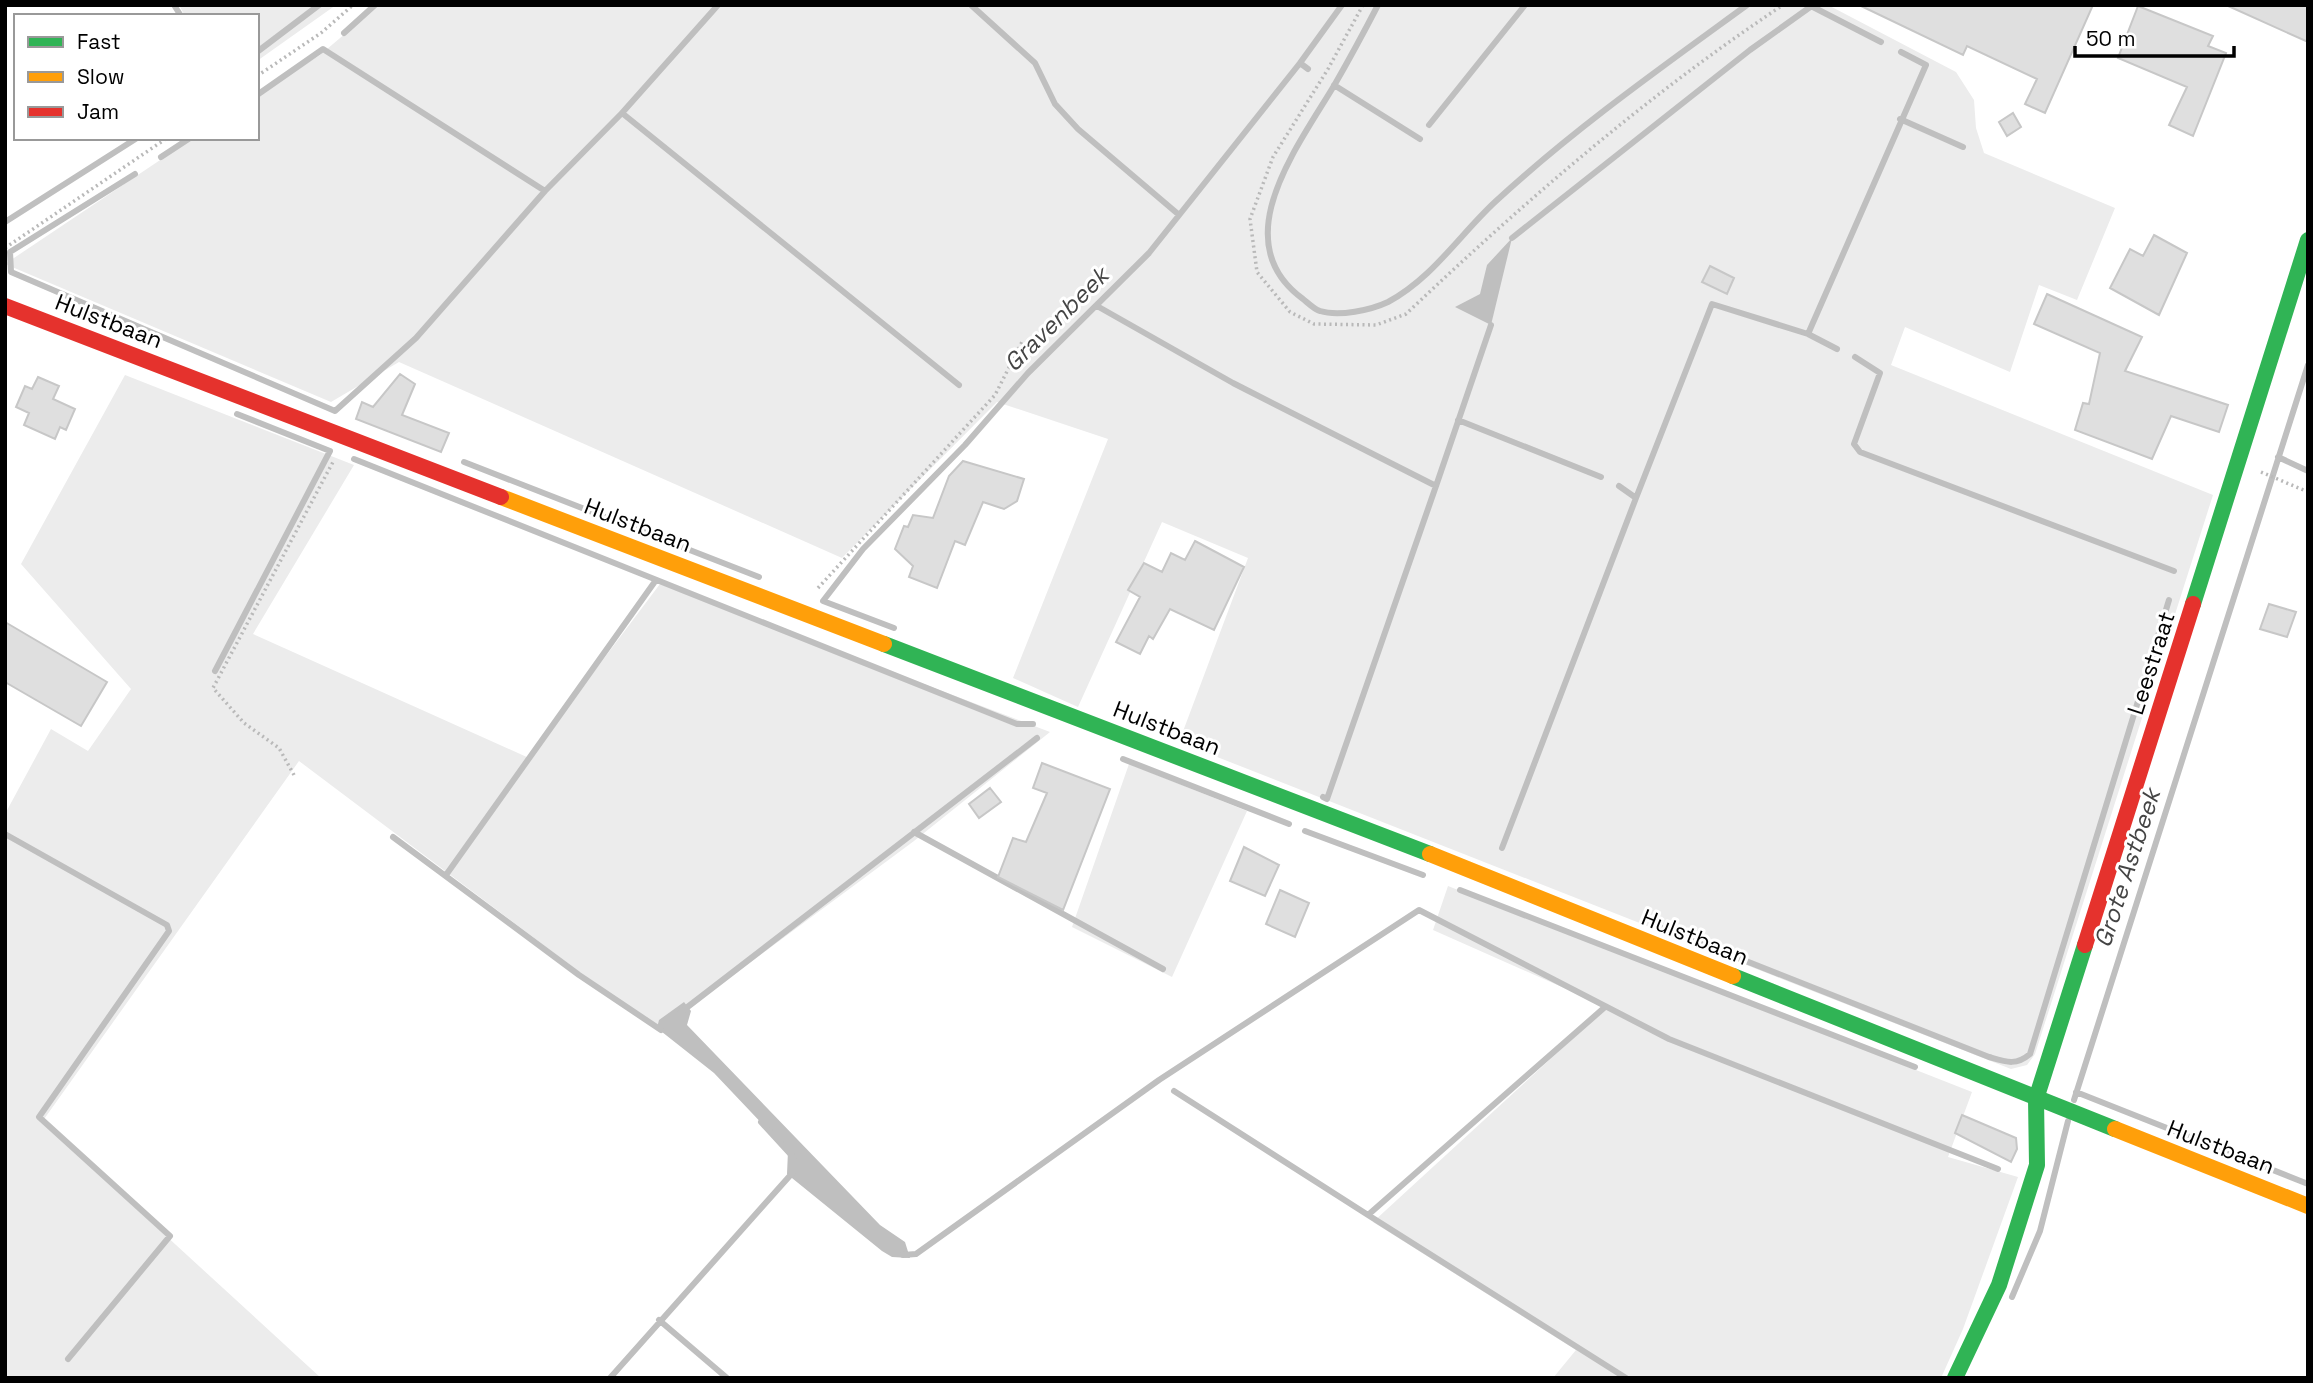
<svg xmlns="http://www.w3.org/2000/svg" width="2313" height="1383" font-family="'Space Grotesk',sans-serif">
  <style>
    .green { fill: #ececec }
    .water { fill: #bfbfbf }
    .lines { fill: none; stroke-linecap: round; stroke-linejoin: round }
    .stream { stroke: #bfbfbf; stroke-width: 6 }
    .building { fill: #dfdfdf; stroke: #c7c7c7; stroke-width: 2 }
    .path { stroke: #b9b9b9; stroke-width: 3.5; stroke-dasharray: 2 3.5; stroke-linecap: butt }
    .fast { stroke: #30b455; stroke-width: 16 }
    .slow { stroke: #ff9f0a; stroke-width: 16 }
    .jam { stroke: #e5322d; stroke-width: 16 }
    .labels { text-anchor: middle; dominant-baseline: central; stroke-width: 6; stroke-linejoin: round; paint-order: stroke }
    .street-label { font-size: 23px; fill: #000; stroke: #fff }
    .water-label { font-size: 24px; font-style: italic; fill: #444; stroke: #fff }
  </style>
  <rect width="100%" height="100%" fill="#fff"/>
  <path class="green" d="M 179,5 L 336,5 L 257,61 L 257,16 L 185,16 Z
    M 379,5 L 1828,5 L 1956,72 L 1974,100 L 1976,128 L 1984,153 L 2115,208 L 2077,300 L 2039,285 L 2010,372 L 1905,327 L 1891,365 L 2213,495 L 2035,1054 L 2027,1065 L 2011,1069 L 1179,742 L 1248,558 L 1162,522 L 1078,707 L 1013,678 L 1108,439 L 997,402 L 842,558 L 399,362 L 331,402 L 5,264 L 193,138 L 257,138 L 257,96 L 320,55 Z
    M 125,375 L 354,465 L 253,634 L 529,758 L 660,584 L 1050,732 L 914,841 L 658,1031 L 299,761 L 42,1122 L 321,1378 L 5,1378 L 5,814 L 51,729 L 88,751 L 131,689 L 21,564 Z
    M 1129,764 L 1247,811 L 1172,977 L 1072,927 Z
    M 1448,886 L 1972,1092 L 1948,1157 L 2018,1177 L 1963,1329 L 1941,1378 L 1553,1378 L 1576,1350 L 1373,1222 L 1607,1007 L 1433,930 Z"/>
  <path class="water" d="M 1512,238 L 1491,325 L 1455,307 L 1480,294 L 1487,265 Z
    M 684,1002 L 691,1011 L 687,1025 L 880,1225 L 905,1242 L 910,1258 L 892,1257 L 882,1251 L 787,1174 L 788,1151 L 714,1073 L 657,1028 L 659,1020 Z"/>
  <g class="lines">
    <path class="stream" d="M 174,5 L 181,16
      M 971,5 L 1035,63 L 1055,104 L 1078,129 L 1178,214
      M 1378,5 C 1364,32 1350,58 1335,84 C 1299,145 1223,241 1303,299 C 1308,303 1315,310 1320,311 C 1339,317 1371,310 1388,302 C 1433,278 1460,234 1496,201 C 1574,129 1662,67 1747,5
      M 1811,6 L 1881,42
      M 344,33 L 375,5
      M 257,52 L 319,5
      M 1300,63 L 1342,5
      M 1334,85 L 1420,139
      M 622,113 L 718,5
      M 1900,119 L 1963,147
      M 1429,125 L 1525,5
      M 161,157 L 190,138
      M 135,174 L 10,252 L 11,272 L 335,411 L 416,338 L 545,191 L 323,49 L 257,95
      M 545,191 L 622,113 L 959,385
      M 5,222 L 137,138
      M 1512,238 L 1750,50 L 1813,5
      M 1097,306 L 1233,383 L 1436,486 L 1491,325
      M 1808,334 L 1926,65 L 1901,52
      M 1855,357 L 1880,373 L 1854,444 L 1860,452 L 2174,571
      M 1458,420 L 1601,477
      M 2278,457 L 2308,471
      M 354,459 L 1017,724 L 1033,724
      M 464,462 L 759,577
      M 1619,486 L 1636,498 L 1712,304 L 1808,334 L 1837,349
      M 894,628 L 823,601 L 863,549 L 965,445 L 1028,373 L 1149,253 L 1300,63 L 1308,69
      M 215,671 L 330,451 L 237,414
      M 1123,759 L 1289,824
      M 1323,797 L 1327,799 L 1436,486
      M 1305,831 L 1423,875
      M 914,832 L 1163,969
      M 5,834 L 167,925 L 169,931 L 39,1117 L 170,1236 L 68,1359
      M 393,837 L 579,975 L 661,1030
      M 1502,848 L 1636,498
      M 446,875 L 656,580
      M 1460,890 L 1915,1067
      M 1660,927 L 1989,1057 C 2006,1062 2016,1066 2030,1054 L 2169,600
      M 681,1012 L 1037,738
      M 1174,1091 L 1368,1215 L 1605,1007
      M 2076,1092 L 2308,1184
      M 2074,1100 L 2308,365
      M 761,1122 L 794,1158
      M 1368,1215 L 1626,1378
      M 903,1255 L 916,1254 L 1159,1080 L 1419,910 L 1669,1039 L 1998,1169
      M 2012,1297 L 2040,1231 L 2068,1121
      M 659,1320 L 727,1378
      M 610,1378 L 795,1170"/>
  </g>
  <path class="building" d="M 1859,5 L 2093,5 L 2045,113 L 2025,104 L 2037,79 L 1967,46 L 1963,55 Z
    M 2226,5 L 2308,5 L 2308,42 Z
    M 2138,6 L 2213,36 L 2208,46 L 2226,53 L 2193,136 L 2169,125 L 2187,87 L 2118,58 Z
    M 2013,113 L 2021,127 L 2007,136 L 1999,122 Z
    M 2154,235 L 2187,253 L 2159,315 L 2110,288 L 2130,249 L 2143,256 Z
    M 1710,266 L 1734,278 L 1727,294 L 1702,282 Z
    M 2047,294 L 2142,337 L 2125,371 L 2228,405 L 2219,432 L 2171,416 L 2152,459 L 2075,430 L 2083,403 L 2089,404 L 2100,353 L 2034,324 Z
    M 400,374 L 415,384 L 402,415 L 449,433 L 441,452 L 356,419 L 362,402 L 373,407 Z
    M 38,377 L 59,386 L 53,399 L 75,409 L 66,430 L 60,427 L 55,439 L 24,425 L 29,413 L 16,407 L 25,386 L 32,389 Z
    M 963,461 L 1024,479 L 1017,501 L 1004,509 L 983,502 L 965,545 L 955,541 L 937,588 L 909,577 L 913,566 L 895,549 L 904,526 L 908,527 L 913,515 L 933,518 L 949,476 Z
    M 1195,541 L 1244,567 L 1214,630 L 1170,609 L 1153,639 L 1149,636 L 1140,654 L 1116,642 L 1140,597 L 1128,590 L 1144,563 L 1162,572 L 1171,553 L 1185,560 Z
    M 2269,604 L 2296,612 L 2287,637 L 2260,629 Z
    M 5,622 L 107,682 L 81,726 L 5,682 Z
    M 1042,763 L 1110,789 L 1063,910 L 998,877 L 1013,838 L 1026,842 L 1047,793 L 1033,788 Z
    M 990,788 L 1001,802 L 979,818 L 969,804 Z
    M 1244,847 L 1279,865 L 1265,896 L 1230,881 Z
    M 1280,890 L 1309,903 L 1295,937 L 1266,924 Z
    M 1962,1115 L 2016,1138 L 2017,1149 L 2011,1162 L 1955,1133 Z"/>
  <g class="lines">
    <path class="path" d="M 1363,5 L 1328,69 L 1273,157 L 1250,219 L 1257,272 L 1290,312 L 1314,324 L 1376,325 L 1406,314 C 1523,203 1647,95 1783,5
      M 257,76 L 321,33 L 353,5
      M 5,248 L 167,138
      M 2261,472 L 2308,492
      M 818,588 L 995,395 L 1023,340
      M 294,775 L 279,748 L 244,723 L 213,688 L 334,460"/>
    <path class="fast" d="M 2193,604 L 2308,240
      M 884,644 L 1430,854
      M 1733,976 L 2115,1129
      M 1955,1378 L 1999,1285 L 2037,1165 L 2036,1099 L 2085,945"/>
    <path class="slow" d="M 501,497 L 884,644
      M 1430,854 L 1733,976
      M 2115,1129 L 2308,1206"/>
    <path class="jam" d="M 5,306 L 501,497
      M 2085,945 L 2193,604"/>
  </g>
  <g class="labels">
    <g class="street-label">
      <text transform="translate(109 321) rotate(21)">Hulstbaan</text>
      <text transform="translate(638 525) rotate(21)">Hulstbaan</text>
      <text transform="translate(2151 663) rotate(-72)">Leestraat</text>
      <text transform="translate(1167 728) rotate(21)">Hulstbaan</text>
      <text transform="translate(1695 937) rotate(22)">Hulstbaan</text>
      <text transform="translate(2221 1147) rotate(21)">Hulstbaan</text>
    </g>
    <g class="water-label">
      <text transform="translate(1056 319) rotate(-45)">Gravenbeek</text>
      <text transform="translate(2127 868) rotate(-72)">Grote Astbeek</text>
    </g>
  </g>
  <rect width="2313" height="1383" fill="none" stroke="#000000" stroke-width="14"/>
  <rect x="14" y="14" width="245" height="126" fill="#ffffff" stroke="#999999" stroke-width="2"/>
  <rect x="28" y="37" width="35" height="10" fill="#30b455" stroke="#999999" stroke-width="2"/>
  <text x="77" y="49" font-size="21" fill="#000000">Fast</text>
  <rect x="28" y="72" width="35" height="10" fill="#ff9f0a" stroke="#999999" stroke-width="2"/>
  <text x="77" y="84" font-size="21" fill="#000000">Slow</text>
  <rect x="28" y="107" width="35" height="10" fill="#e5322d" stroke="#999999" stroke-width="2"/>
  <text x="77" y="119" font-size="21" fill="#000000">Jam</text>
  <path d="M2075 46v10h159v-10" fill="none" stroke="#000000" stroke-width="3.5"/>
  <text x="2086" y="46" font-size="21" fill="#000000" stroke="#ffffff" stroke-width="5" paint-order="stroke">50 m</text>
</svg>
